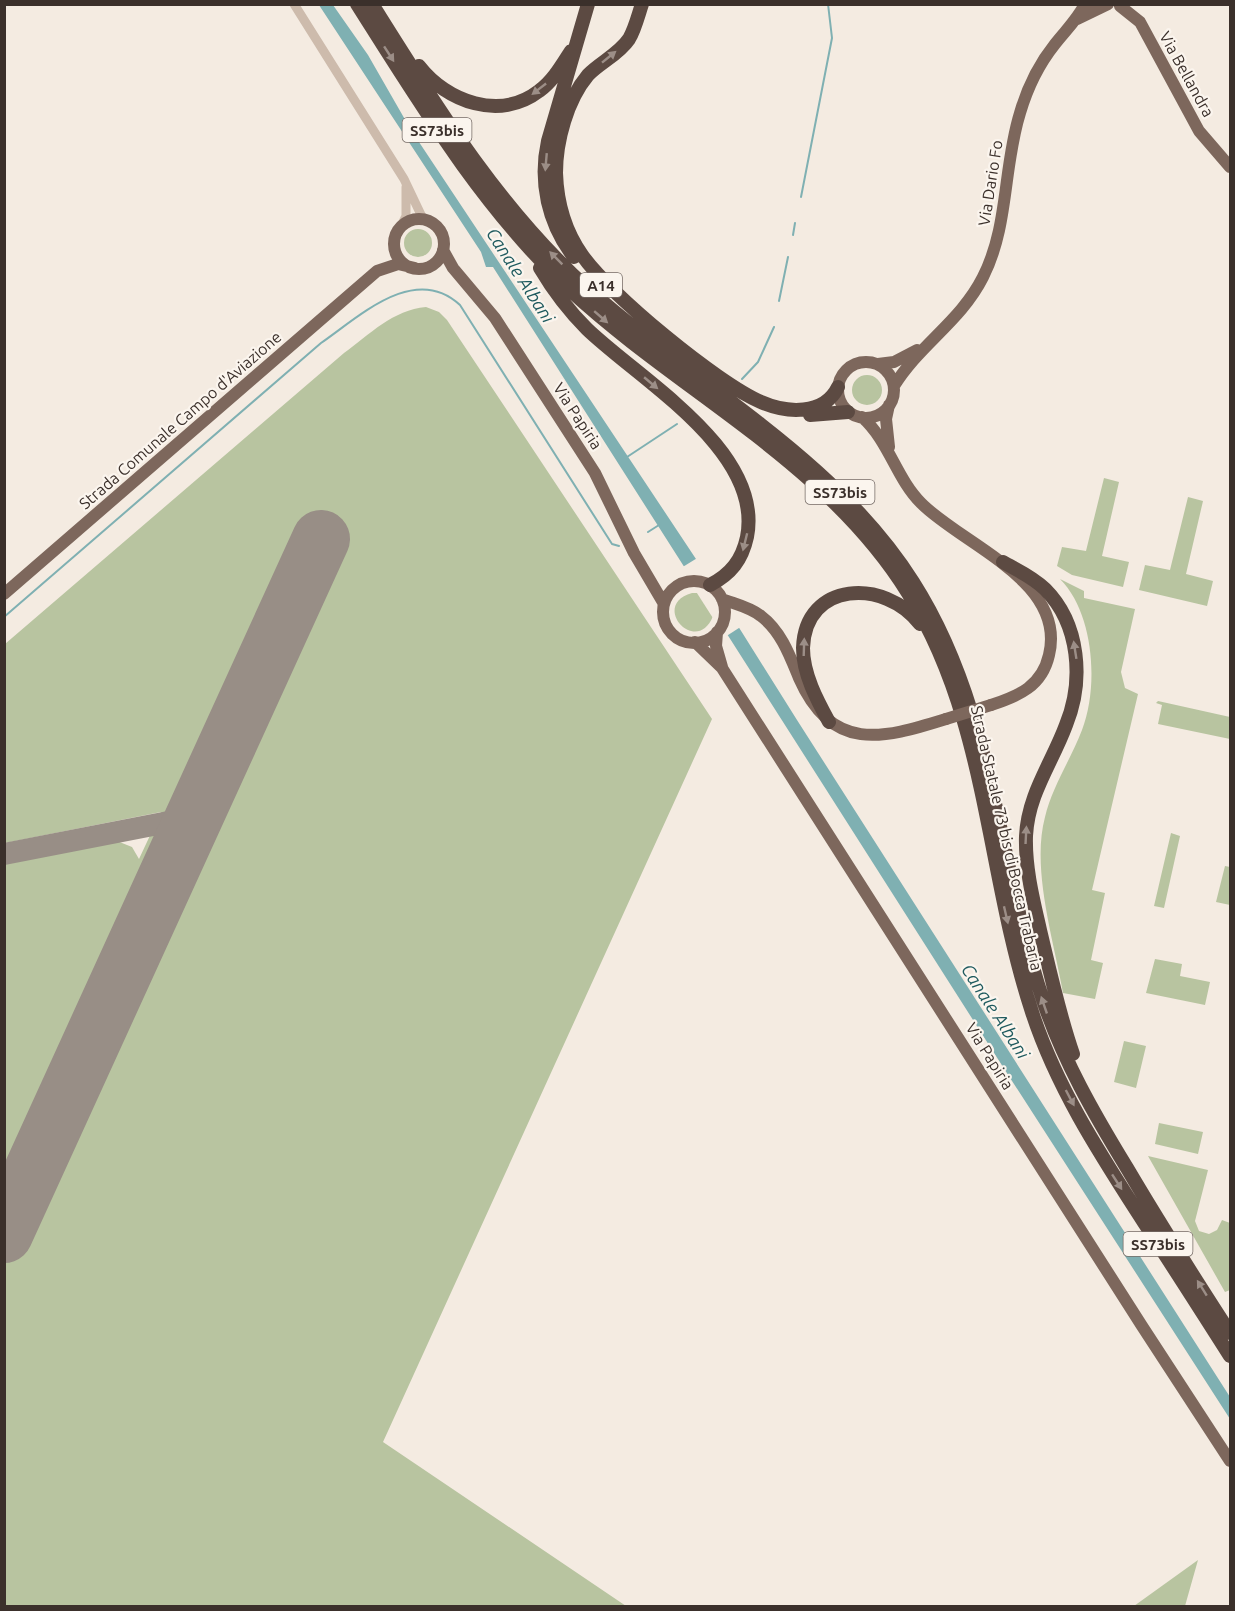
<svg xmlns="http://www.w3.org/2000/svg" width="1235" height="1611" font-family="Ubuntu,sans-serif">
  <style>
    .green { fill: #b8c4a0 }
    .water { fill: #7fb0b2 }
    .pier { fill: #f4ebe1 }
    .lines { fill: none; stroke-linecap: round; stroke-linejoin: round }
    .stream { stroke: #7fb0b2; stroke-width: 2 }
    .taxiway { stroke: #988e86; stroke-width: 22 }
    .runway { stroke: #988e86; stroke-width: 58 }
    .minor { stroke: #cdbbac; stroke-width: 9 }
    .major { stroke: #7d675c; stroke-width: 12 }
    .highway { stroke: #5c4a42; stroke-width: 14 }
    .major-bridge { stroke: #7d675c; stroke-width: 12 }
    .oneway { fill: #9c8e87 }
    .labels { text-anchor: middle; dominant-baseline: central; stroke-width: 4.5; stroke-linejoin: round; paint-order: stroke }
    .shield { fill: #fbf5ee; stroke: #756b66; stroke-width: 1.5 }
    .shield-label { font-size: 15px; font-weight: bold; fill: #3b302b }
    .street-label { font-size: 16px; fill: #3b302b; stroke: #fbf5ee }
    .water-label { font-size: 18px; font-style: italic; fill: #1f5a5e; stroke: #fbf5ee }
  </style>
  <rect width="100%" height="100%" fill="#f4ebe1"/>
  <path class="green" d="M404 243a14 14 0 1 1 28 0a14 14 0 1 1-28 0Z
    M 426,307 L 439,312 L 447,320 L 712,719 L 383,1442 L 626,1606 L 5,1606 L 5,863 L 117,841 L 132,847 L 139,859 L 161,812 L 5,843 L 5,644 L 344,353 C 370,334 393,310 426,307 Z
    M852 390a15 15 0 1 1 30 0a15 15 0 1 1-30 0Z
    M 1104,478 L 1119,482 L 1102,556 L 1129,562 L 1123,587 L 1072,575 L 1057,566 L 1062,547 L 1086,551 Z
    M 1188,497 L 1203,501 L 1186,574 L 1213,581 L 1207,606 L 1139,590 L 1145,565 L 1170,570 Z
    M 1060,579 L 1084,591 L 1084,598 L 1135,609 L 1121,672 L 1125,688 L 1138,694 L 1092,890 L 1105,893 L 1091,960 L 1103,963 L 1095,999 L 1063,993 C 1054,941 1031,869 1045,817 C 1052,787 1071,759 1082,730 C 1099,686 1094,613 1060,579 Z
    M 692,593 L 698,593 L 713,616 C 697,657 649,605 692,593 Z
    M 1158,701 L 1230,717 L 1230,739 L 1158,724 L 1162,705 L 1156,703 Z
    M 1171,833 L 1180,836 L 1164,908 L 1154,906 Z
    M 1225,866 L 1230,867 L 1230,905 L 1216,902 Z
    M 1155,959 L 1182,964 L 1180,976 L 1210,982 L 1205,1005 L 1146,993 Z
    M 1124,1041 L 1146,1046 L 1136,1088 L 1114,1082 Z
    M 1159,1123 L 1203,1132 L 1198,1154 L 1155,1144 Z
    M 1148,1156 L 1208,1170 L 1195,1221 L 1199,1231 L 1209,1234 L 1217,1230 L 1222,1220 L 1230,1223 L 1230,1290 L 1225,1292 Z
    M 1198,1560 L 1185,1606 L 1134,1606 Z"/>
  <path class="water" d="M 319,5 L 333,5 L 368,55 L 411,130 L 696,559 L 797,720 L 1230,1397 L 1230,1419 L 996,1056 L 493,267 L 486,267 L 481,252 Z"/>
  <path class="pier" d="M 699,557 L 742,626 L 725,637 L 681,568 Z"/>
  <g class="lines">
    <path class="stream" d="M 801,197 L 832,38 L 828,4
      M 793,235 L 795,223
      M 779,301 L 788,257
      M 742,379 L 758,362 L 774,327
      M 627,457 L 677,424
      M 648,532 L 659,525
      M 4,617 L 321,343 C 360,316 415,263 460,305 L 612,544 L 619,546"/>
    <path class="taxiway" d="M 4,854 L 194,817"/>
    <path class="runway" d="M 4,1234 L 321,539"/>
    <path class="minor" d="M 294,4 L 404,179 L 423,219
      M 400,228 L 406,216 L 406,187"/>
    <path class="major" d="M 1120,6 L 1140,22 L 1199,131 L 1230,167
      M 1077,19 L 1108,4
      M394 244a25 25 0 1 1 50 0a25 25 0 1 1-50 0Z
      M 443,250 L 453,268 L 495,318 L 595,473 L 634,553 L 664,604
      M838 390a28 28 0 1 1 56 0a28 28 0 1 1-56 0Z
      M 878,364 L 894,362 L 917,350
      M 894,386 C 919,345 961,321 983,277 C 1009,226 1003,167 1020,113 C 1027,89 1039,64 1055,44 C 1065,31 1077,20 1085,4
      M 862,417 C 889,441 896,478 921,503 C 961,544 1067,581 1049,655 C 1042,686 1019,696 991,705
      M 889,447 L 886,419 L 889,405
      M663 612a31 31 0 1 1 62 0a31 31 0 1 1-62 0Z
      M 4,594 L 377,271 L 398,264 L 415,268
      M 722,599 C 735,604 750,607 761,616 C 781,631 790,656 799,678 C 832,753 882,739 946,719
      M 717,632 L 716,646 L 722,667
      M 695,642 L 722,668 L 1142,1326 L 1230,1461"/>
    <path class="highway" d="M 357,4 C 421,105 483,208 570,290 C 681,393 826,461 908,593 C 988,719 986,873 1032,1012 C 1057,1089 1102,1157 1145,1224 C 1174,1268 1202,1312 1230,1356
      M 372,4 C 436,106 498,208 588,289 C 696,386 834,457 913,582 C 994,709 997,861 1043,1000 C 1063,1060 1094,1114 1127,1168 C 1160,1224 1195,1279 1230,1333
      M 642,4 C 638,16 635,29 629,39 C 619,54 601,62 588,75 C 567,100 556,141 556,173 C 557,203 565,231 582,255 C 609,294 717,383 761,402 C 786,413 824,416 838,387
      M 419,66 C 447,102 500,121 539,91 C 553,81 562,65 571,51
      M 574,257 C 548,223 539,182 548,141 L 588,4
      M 540,268 C 553,290 569,311 587,329 C 640,380 764,451 747,537 C 742,560 731,574 710,585
      M 810,415 L 848,412
      M 1003,562 C 1017,570 1033,577 1045,589 C 1080,624 1084,681 1066,725 C 1052,763 1028,794 1026,836 C 1025,868 1033,899 1040,930 C 1050,972 1059,1014 1073,1054
      M 829,722 C 817,700 803,674 803,648 C 805,581 885,578 920,624"/>
    <path class="major-bridge" d="M 946,719 L 991,705"/>
  </g>
  <defs><path id="oneway-solid" d="M-6-.8H1V-3.2L6.5 0L1 3.2V.8H-6Z" transform="scale(1.5)"/></defs>
  <g class="oneway">
    <use href="#oneway-solid" transform="translate(389 54) rotate(57)"/>
    <use href="#oneway-solid" transform="translate(609 57) rotate(-39)"/>
    <use href="#oneway-solid" transform="translate(539 89) rotate(142)"/>
    <use href="#oneway-solid" transform="translate(546 162) rotate(95)"/>
    <use href="#oneway-solid" transform="translate(556 258) rotate(-135)"/>
    <use href="#oneway-solid" transform="translate(601 317) rotate(41)"/>
    <use href="#oneway-solid" transform="translate(651 383) rotate(40)"/>
    <use href="#oneway-solid" transform="translate(745 542) rotate(104)"/>
    <use href="#oneway-solid" transform="translate(804 647) rotate(-88)"/>
    <use href="#oneway-solid" transform="translate(1075 650) rotate(-99)"/>
    <use href="#oneway-solid" transform="translate(1026 835) rotate(-87)"/>
    <use href="#oneway-solid" transform="translate(1006 915) rotate(77)"/>
    <use href="#oneway-solid" transform="translate(1044 1005) rotate(-109)"/>
    <use href="#oneway-solid" transform="translate(1070 1098) rotate(62)"/>
    <use href="#oneway-solid" transform="translate(1117 1182) rotate(57)"/>
    <use href="#oneway-solid" transform="translate(1202 1288) rotate(-122)"/>
  </g>
  <g class="labels">
    <g class="shield">
      <rect x="402.5" y="118" width="69" height="24" rx="4.5"/>
      <rect x="580" y="273" width="42" height="24" rx="4.5"/>
      <rect x="805.5" y="480" width="69" height="24" rx="4.5"/>
      <rect x="1123.5" y="1232" width="69" height="24" rx="4.5"/>
    </g>
    <g class="shield-label">
      <text x="437" y="130">SS73bis</text>
      <text x="601" y="285">A14</text>
      <text x="840" y="492">SS73bis</text>
      <text x="1158" y="1244">SS73bis</text>
    </g>
    <g class="street-label">
      <text transform="translate(1187 74) rotate(61)">Via Bellandra</text>
      <text transform="translate(990 183) rotate(-81)">Via Dario Fo</text>
      <text transform="translate(578 416) rotate(57)">Via Papiria</text>
      <text transform="translate(180 420) rotate(-41)">Strada Comunale Campo d'Aviazione</text>
      <text transform="translate(1007 838) rotate(77)">Strada Statale 73 bis di Bocca Trabaria</text>
      <text transform="translate(990 1056) rotate(58)">Via Papiria</text>
    </g>
    <g class="water-label">
      <text transform="translate(521 275) rotate(57)">Canale Albani</text>
      <text transform="translate(996 1011) rotate(57)">Canale Albani</text>
    </g>
  </g>
  <rect width="1235" height="1611" fill="none" stroke="#3b302b" stroke-width="12"/>
</svg>
